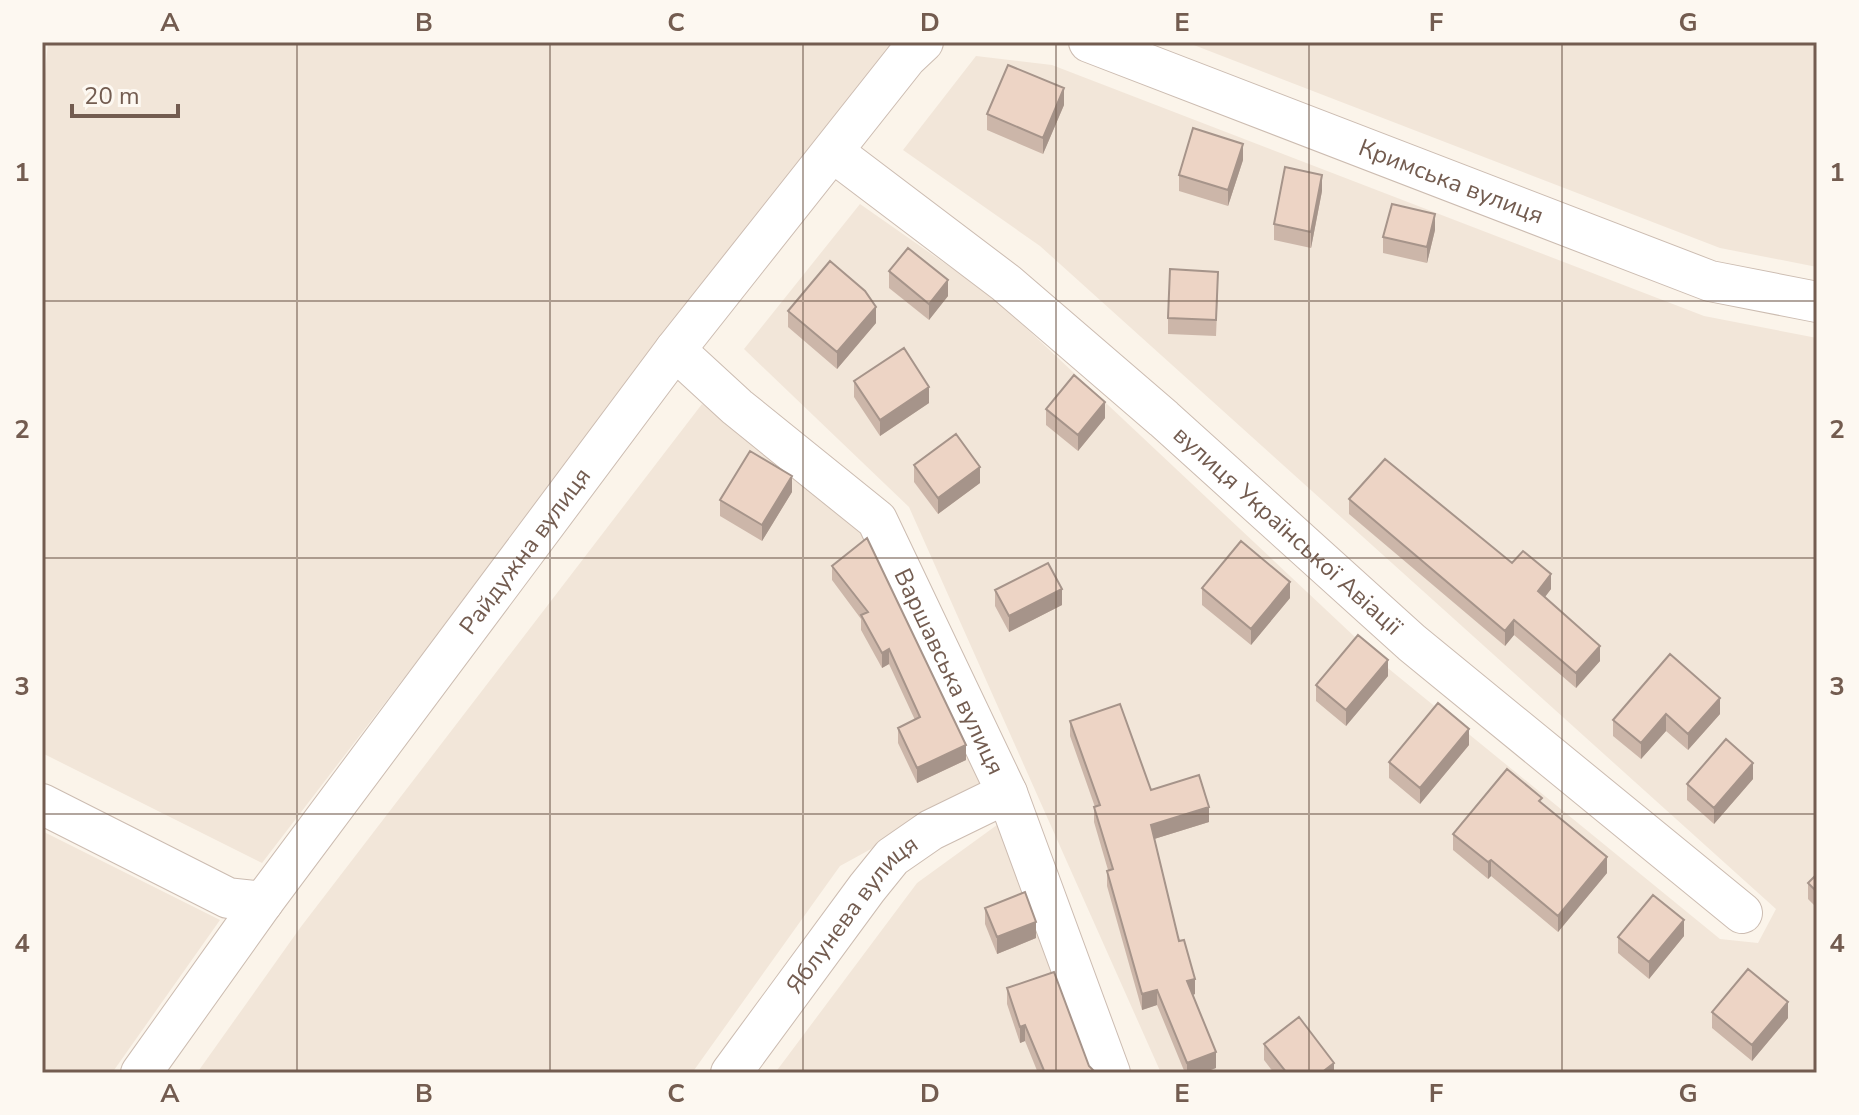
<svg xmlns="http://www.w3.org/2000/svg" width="1859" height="1115" font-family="'Nunito Sans',sans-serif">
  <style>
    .residential { fill: #f2e6d9 }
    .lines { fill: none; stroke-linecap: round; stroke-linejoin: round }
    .street-casing { stroke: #ccbcb1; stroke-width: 42 }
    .street { stroke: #fff; stroke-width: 40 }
    .wall { fill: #ccb6a9 }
    .shaded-wall { fill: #a6948a }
    .building { fill: #edd4c5; stroke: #a6948a; stroke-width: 2 }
    .grid { fill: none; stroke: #735c50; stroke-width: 2; stroke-opacity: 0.55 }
    .labels { text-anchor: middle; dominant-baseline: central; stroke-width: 8; stroke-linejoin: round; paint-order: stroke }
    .street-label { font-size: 24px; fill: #735c50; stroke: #fdf8f1 }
    .neatline { fill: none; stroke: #735c50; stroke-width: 3 }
    .grid-label { font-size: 26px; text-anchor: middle; font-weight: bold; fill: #735c50 }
  </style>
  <rect width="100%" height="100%" fill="#fbf4ea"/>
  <path class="residential" d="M 48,42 L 869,42 L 896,45 L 667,335 L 262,863 L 42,753 L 42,107 Z
    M 1186,42 L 1817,42 L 1817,267 L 1720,248 Z
    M 976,56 L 1052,65 L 1704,316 L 1817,338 L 1817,1073 L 1161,1073 L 909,507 L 744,349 L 860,204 L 993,297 L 1389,669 L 1720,939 L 1758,943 L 1776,909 L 1040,246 L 903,150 Z
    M 702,404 L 887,523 L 995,781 L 840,866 L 692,1073 L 197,1073 L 300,928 Z
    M 1008,817 L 1111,1073 L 775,1073 L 917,883 Z
    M 42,831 L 220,920 L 112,1073 L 42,1073 Z"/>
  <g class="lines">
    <defs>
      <g id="street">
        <path id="s1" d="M 1089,42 L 1710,281 L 1817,302"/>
        <path id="s2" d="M 833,152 L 1006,283 L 1164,419 L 1412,643 L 1742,913"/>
        <path id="s3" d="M 675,350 L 737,407 L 877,520 L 1007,793 L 1110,1073"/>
        <path d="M 42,804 L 228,898 L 263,902"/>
        <path id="s4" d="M 141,1073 L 263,902 L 675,350 L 906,58 L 923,42"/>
        <path id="s5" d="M 731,1073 L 867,888 L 892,857 L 931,830 L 1007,793"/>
      </g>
    </defs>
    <use href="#street" class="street-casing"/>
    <use href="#street" class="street"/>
  </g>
  <path class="wall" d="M 1064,105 L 1043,154 L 987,130 L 987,114 Z
    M 1243,160 L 1228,206 L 1179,191 L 1179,175 Z
    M 1322,191 L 1311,248 L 1274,240 L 1274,224 Z
    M 1435,230 L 1427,263 L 1383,253 L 1383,237 Z
    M 889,271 L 948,296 L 929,320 L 889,288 Z
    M 1218,288 L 1216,336 L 1168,334 L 1168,318 Z
    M 788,311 L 876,323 L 837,369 L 788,327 Z
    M 854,381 L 929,403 L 880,436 L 854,397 Z
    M 1046,409 L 1105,418 L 1078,451 L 1046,425 Z
    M 914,465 L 980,483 L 938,514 L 914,482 Z
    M 792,492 L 762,541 L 720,516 L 720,500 Z
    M 1349,499 L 1551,589 L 1545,597 L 1600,661 L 1576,688 L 1514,635 L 1505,646 L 1349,514 Z
    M 867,538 L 966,760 L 917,783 L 898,743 L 898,728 L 915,720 L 889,664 L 882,668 L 861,630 L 861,619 L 832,580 L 832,566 Z
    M 1202,588 L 1290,598 L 1251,645 L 1202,605 Z
    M 995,590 L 1062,605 L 1009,632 L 995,606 Z
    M 1670,654 L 1720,714 L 1688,750 L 1666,731 L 1641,759 L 1613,736 L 1613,720 Z
    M 1388,676 L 1346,726 L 1316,701 L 1316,685 Z
    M 1070,721 L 1151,790 L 1209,822 L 1154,839 L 1179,941 L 1195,994 L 1193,995 L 1216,1068 L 1202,1073 L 1185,1073 L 1157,1005 L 1142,1010 L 1107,886 L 1107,871 L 1108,870 L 1094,822 L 1094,807 L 1095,807 L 1070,736 Z
    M 1469,745 L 1420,804 L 1389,778 L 1389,762 Z
    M 1753,779 L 1714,824 L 1687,800 L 1687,784 Z
    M 1542,804 L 1607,873 L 1558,932 L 1491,876 L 1488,879 L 1453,850 L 1453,834 Z
    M 1817,874 L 1817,908 L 1808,899 L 1808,883 Z
    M 985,908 L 1036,938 L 997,954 L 985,924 Z
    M 1684,936 L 1649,979 L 1618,953 L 1618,937 Z
    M 1007,988 L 1089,1066 L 1096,1073 L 1038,1073 L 1025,1041 L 1020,1043 L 1007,1004 Z
    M 1712,1012 L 1788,1018 L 1752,1061 L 1712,1028 Z
    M 1264,1044 L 1334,1073 L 1274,1073 L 1264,1060 Z"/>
  <path class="shaded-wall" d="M 1064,88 L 1064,105 L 1043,154 L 1043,138 Z
    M 1243,144 L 1243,160 L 1228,206 L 1228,190 Z
    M 1322,175 L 1322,191 L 1311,248 L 1311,232 Z
    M 1435,214 L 1435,230 L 1427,263 L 1427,247 Z
    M 948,280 L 948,296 L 929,320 L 929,304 Z
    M 876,307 L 876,323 L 837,369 L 837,352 Z
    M 929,387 L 929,403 L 880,436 L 880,420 Z
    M 1105,402 L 1105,418 L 1078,451 L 1078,435 Z
    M 980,467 L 980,483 L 938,514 L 938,498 Z
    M 792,476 L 792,492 L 762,541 L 762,525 Z
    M 1551,574 L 1551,589 L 1538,606 L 1538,591 Z
    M 1290,582 L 1290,598 L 1251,645 L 1251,629 Z
    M 1062,589 L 1062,605 L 1009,632 L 1009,616 Z
    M 1514,620 L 1514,635 L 1505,646 L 1505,631 Z
    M 1600,646 L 1600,661 L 1576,688 L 1576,673 Z
    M 889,649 L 889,664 L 882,668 L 882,653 Z
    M 1388,660 L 1388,676 L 1346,726 L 1346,710 Z
    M 1720,698 L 1720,714 L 1688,750 L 1688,734 Z
    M 1666,714 L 1666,731 L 1641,759 L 1641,743 Z
    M 1469,729 L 1469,745 L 1420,804 L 1420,788 Z
    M 966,745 L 966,760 L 917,783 L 917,768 Z
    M 1753,763 L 1753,779 L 1714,824 L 1714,808 Z
    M 1209,807 L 1209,822 L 1151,840 L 1151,825 Z
    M 1607,857 L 1607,873 L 1558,932 L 1558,916 Z
    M 1491,860 L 1491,876 L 1488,879 L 1488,862 Z
    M 1684,920 L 1684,936 L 1649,979 L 1649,962 Z
    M 1036,922 L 1036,938 L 997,954 L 997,937 Z
    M 1195,979 L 1195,994 L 1187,997 L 1187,981 Z
    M 1157,990 L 1157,1005 L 1142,1010 L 1142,994 Z
    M 1788,1002 L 1788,1018 L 1752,1061 L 1752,1045 Z
    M 1025,1025 L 1025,1041 L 1020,1043 L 1020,1027 Z
    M 1216,1052 L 1216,1068 L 1202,1073 L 1187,1073 L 1187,1063 Z
    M 1334,1063 L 1334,1073 L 1321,1073 Z"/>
  <path class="building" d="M 1008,65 L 1064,88 L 1043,138 L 987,114 Z
    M 1193,128 L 1243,144 L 1228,190 L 1179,175 Z
    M 1285,167 L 1322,175 L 1311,232 L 1274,224 Z
    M 1392,204 L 1435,214 L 1427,247 L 1383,237 Z
    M 908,248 L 948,280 L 929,304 L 889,271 Z
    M 830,261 L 865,291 L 876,307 L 837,352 L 788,311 Z
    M 1170,269 L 1218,272 L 1216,320 L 1168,318 Z
    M 904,348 L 929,387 L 880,420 L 854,381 Z
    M 1074,375 L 1105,402 L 1078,435 L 1046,409 Z
    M 956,434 L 980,467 L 938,498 L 914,465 Z
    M 750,451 L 792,476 L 762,525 L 720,500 Z
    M 1385,459 L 1512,563 L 1523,551 L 1551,574 L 1538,591 L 1600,646 L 1576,673 L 1514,620 L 1505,631 L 1349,499 Z
    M 867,538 L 966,745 L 917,768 L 898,728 L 920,717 L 889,649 L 882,653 L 861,615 L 868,612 L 832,566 Z
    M 1241,541 L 1290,582 L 1251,629 L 1202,588 Z
    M 1048,563 L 1062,589 L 1009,616 L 995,590 Z
    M 1358,635 L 1388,660 L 1346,710 L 1316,685 Z
    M 1670,654 L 1720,698 L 1688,734 L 1666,714 L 1641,743 L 1613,720 Z
    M 1438,703 L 1469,729 L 1420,788 L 1389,762 Z
    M 1120,704 L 1151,790 L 1199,775 L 1209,807 L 1151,825 L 1179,941 L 1184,940 L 1195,979 L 1187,981 L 1216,1052 L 1187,1063 L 1157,990 L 1142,994 L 1107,871 L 1113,869 L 1094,807 L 1100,805 L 1070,721 Z
    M 1726,739 L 1753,763 L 1714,808 L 1687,784 Z
    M 1507,769 L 1542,798 L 1539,801 L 1607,857 L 1558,916 L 1491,860 L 1488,862 L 1453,834 Z
    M 1817,874 L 1817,892 L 1808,883 Z
    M 1025,892 L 1036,922 L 997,937 L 985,908 Z
    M 1653,895 L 1684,920 L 1649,962 L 1618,937 Z
    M 1748,969 L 1788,1002 L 1752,1045 L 1712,1012 Z
    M 1054,972 L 1089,1066 L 1096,1073 L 1045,1073 L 1025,1025 L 1020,1027 L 1007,988 Z
    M 1299,1017 L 1334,1063 L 1321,1073 L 1287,1073 L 1264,1044 Z"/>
  <path class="grid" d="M 297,42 L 297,1073M 550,42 L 550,1073M 803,42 L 803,1073M 1056,42 L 1056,1073M 1309,42 L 1309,1073M 1562,42 L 1562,1073M 42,301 L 1817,301M 42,558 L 1817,558M 42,814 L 1817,814"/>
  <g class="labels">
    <g class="street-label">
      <text stroke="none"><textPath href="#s1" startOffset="388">Кримська вулиця</textPath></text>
      <text stroke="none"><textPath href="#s2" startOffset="592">вулиця Української Авіації</textPath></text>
      <text stroke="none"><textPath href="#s4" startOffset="648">Райдужна вулиця</textPath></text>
      <text stroke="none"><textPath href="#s3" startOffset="432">Варшавська вулиця</textPath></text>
      <text stroke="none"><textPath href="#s5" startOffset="200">Яблунева вулиця</textPath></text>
    </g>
  </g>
  <rect width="1859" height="1115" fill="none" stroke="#fdf8f1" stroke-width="88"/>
  <path d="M72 104v12h106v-12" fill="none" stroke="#735c50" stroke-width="4"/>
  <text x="84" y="104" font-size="24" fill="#735c50" stroke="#fdf8f1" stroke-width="6" paint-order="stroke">20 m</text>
  <rect x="44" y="44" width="1771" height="1027" class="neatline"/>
  <g class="grid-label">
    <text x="170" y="31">A</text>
    <text x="424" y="31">B</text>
    <text x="676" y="31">C</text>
    <text x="930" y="31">D</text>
    <text x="1182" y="31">E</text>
    <text x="1436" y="31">F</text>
    <text x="1688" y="31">G</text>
    <text x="22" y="181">1</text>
    <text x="1837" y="181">1</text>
    <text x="22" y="438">2</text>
    <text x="1837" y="438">2</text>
    <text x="22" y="695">3</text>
    <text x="1837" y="695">3</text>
    <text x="22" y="952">4</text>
    <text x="1837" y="952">4</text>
    <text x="170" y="1102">A</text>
    <text x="424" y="1102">B</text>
    <text x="676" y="1102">C</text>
    <text x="930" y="1102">D</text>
    <text x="1182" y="1102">E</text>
    <text x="1436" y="1102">F</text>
    <text x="1688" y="1102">G</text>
  </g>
</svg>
